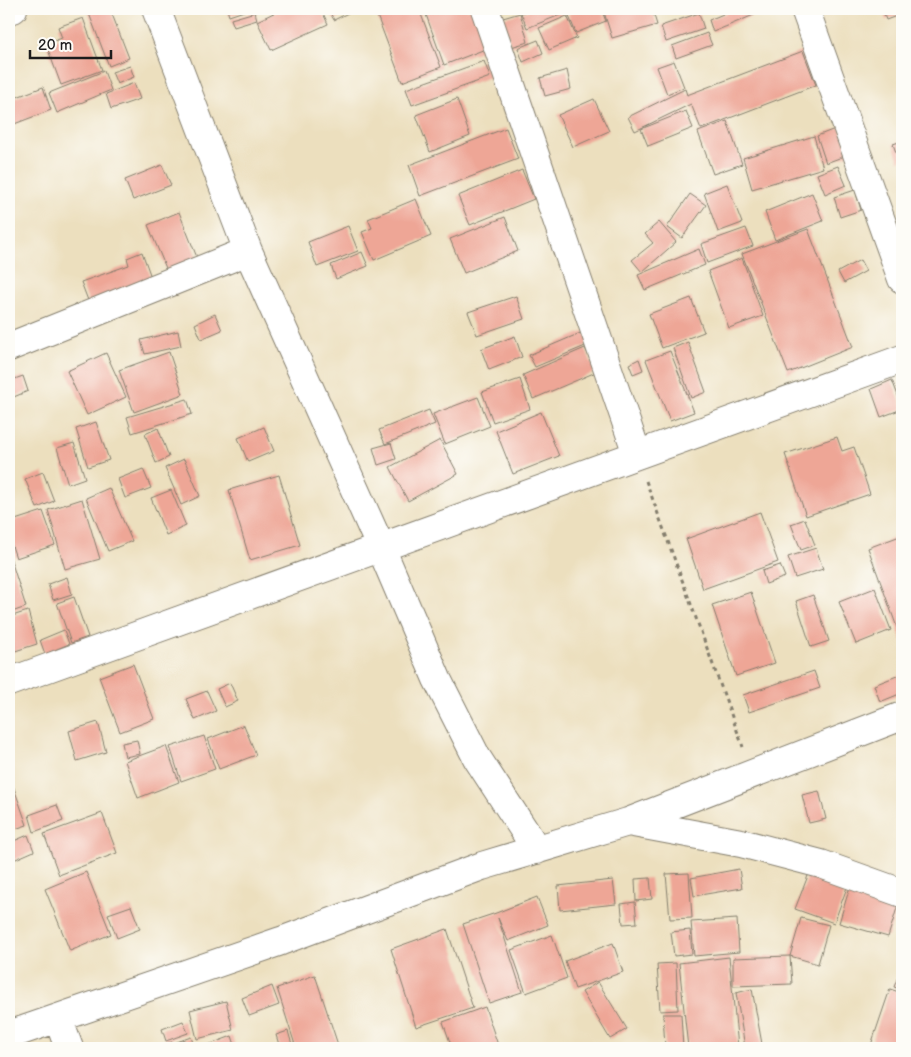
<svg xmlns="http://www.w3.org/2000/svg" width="911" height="1057" font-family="'Balsamiq Sans',sans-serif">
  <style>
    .building { fill: #eea696 }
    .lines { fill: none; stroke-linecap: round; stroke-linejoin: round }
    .minor-casing { stroke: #847e6d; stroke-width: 30 }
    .path { stroke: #847e6d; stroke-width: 3; stroke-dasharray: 4 4; stroke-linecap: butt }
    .minor { stroke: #fff; stroke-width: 28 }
  </style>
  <rect width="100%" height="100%" fill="#fdfcf7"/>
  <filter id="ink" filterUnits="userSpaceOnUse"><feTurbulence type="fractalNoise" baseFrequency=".02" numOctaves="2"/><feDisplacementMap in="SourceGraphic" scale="10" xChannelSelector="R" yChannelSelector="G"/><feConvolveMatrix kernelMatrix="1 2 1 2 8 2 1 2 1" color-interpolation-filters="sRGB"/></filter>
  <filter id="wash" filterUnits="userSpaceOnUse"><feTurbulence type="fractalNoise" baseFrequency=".0096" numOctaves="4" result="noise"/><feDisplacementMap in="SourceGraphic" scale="20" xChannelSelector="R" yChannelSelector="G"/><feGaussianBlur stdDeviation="1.12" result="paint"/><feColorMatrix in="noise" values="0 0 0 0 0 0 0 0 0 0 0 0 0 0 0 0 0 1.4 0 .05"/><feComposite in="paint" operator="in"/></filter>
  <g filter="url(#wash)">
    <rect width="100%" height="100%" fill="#ecdfbe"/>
    <g id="blocks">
      <path class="building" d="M 93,9 L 110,9 L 129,58 L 109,66 L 88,11 Z
        M 227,9 L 250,9 L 229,16 Z
        M 282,9 L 321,9 L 328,24 L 271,50 L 257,21 Z
        M 328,9 L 356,9 L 334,20 Z
        M 388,9 L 419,9 L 441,67 L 402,82 L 376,13 Z
        M 424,9 L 474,9 L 488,48 L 444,65 Z
        M 531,9 L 567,9 L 568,12 L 527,28 L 521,13 Z
        M 582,9 L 601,9 L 606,21 L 576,33 L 568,14 Z
        M 603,9 L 652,9 L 657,25 L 612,38 Z
        M 735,9 L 768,9 L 713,32 L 709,20 Z
        M 882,9 L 902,9 L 902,14 L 886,20 Z
        M 255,12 L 257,20 L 234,27 L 231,19 Z
        M 520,13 L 528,42 L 511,47 L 503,18 Z
        M 699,13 L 704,29 L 666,42 L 661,26 Z
        M 567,16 L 577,38 L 549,50 L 539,28 Z
        M 83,18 L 102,70 L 61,85 L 46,44 L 62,38 L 58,27 Z
        M 707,33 L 712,45 L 676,58 L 672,46 Z
        M 538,40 L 543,53 L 523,62 L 518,48 Z
        M 803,51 L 816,85 L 701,129 L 691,104 L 635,131 L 628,117 L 685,89 L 687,95 Z
        M 484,61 L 490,77 L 412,105 L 406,89 Z
        M 674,61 L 684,87 L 667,94 L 657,67 Z
        M 130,66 L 134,77 L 117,84 L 112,72 Z
        M 567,70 L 571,89 L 545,96 L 540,78 Z
        M 104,71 L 111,90 L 57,113 L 49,93 Z
        M 134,83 L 140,99 L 111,109 L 106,94 Z
        M 43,87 L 51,110 L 9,126 L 9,100 Z
        M 457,99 L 470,136 L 430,152 L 416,115 Z
        M 594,99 L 609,131 L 573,147 L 558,115 Z
        M 686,111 L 693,128 L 648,146 L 641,129 Z
        M 727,121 L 742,164 L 713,174 L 698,132 Z
        M 840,127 L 850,154 L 826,163 L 817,136 Z
        M 506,128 L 518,159 L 420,196 L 409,165 Z
        M 814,136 L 823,168 L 752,189 L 743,158 Z
        M 902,141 L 902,159 L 899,161 L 893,144 Z
        M 162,165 L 171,185 L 133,200 L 125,180 Z
        M 838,166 L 846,185 L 825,194 L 817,174 Z
        M 522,170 L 534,199 L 470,225 L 458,196 Z
        M 727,184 L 742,223 L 718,232 L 704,193 Z
        M 855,190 L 861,210 L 840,217 L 834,197 Z
        M 812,193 L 823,221 L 775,240 L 765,212 Z
        M 690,194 L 706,205 L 682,238 L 667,227 Z
        M 416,199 L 431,236 L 374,260 L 362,232 L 372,228 L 368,219 Z
        M 179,212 L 198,260 L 168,273 L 148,225 Z
        M 505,217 L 518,251 L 464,273 L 450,239 Z
        M 659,222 L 676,242 L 642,272 L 632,260 L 653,243 L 645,234 Z
        M 348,226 L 358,251 L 317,267 L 308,242 Z
        M 746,228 L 753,246 L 707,263 L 701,244 Z
        M 808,229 L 853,347 L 788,373 L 742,254 Z
        M 699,249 L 705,265 L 645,290 L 638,275 Z
        M 142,252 L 152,280 L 89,303 L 81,282 L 129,265 L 127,258 Z
        M 362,252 L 368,266 L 336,279 L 331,265 Z
        M 742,258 L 763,316 L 729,328 L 708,271 Z
        M 860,260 L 866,271 L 844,283 L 838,272 Z
        M 516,296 L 524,319 L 477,335 L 468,312 Z
        M 691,298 L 704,332 L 662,348 L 649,314 Z
        M 215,314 L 222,330 L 201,339 L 195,324 Z
        M 178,331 L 181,346 L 145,354 L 141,340 Z
        M 585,331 L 590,344 L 535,367 L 529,355 Z
        M 515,336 L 522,357 L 489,370 L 481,349 Z
        M 688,342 L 706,392 L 691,398 L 673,348 Z
        M 585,348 L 596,372 L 533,399 L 523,375 Z
        M 670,351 L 694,412 L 670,421 L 646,360 Z
        M 169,352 L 183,394 L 134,412 L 119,370 Z
        M 106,353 L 126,397 L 87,415 L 67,371 Z
        M 639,359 L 643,370 L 633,374 L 629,364 Z
        M 23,376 L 28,391 L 9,399 L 9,381 Z
        M 520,379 L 530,409 L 493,422 L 482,392 Z
        M 892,380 L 902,406 L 902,409 L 881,417 L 871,389 Z
        M 478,397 L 490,426 L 445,444 L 433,414 Z
        M 187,399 L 192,414 L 132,433 L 127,417 Z
        M 429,410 L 435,424 L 385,444 L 379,430 Z
        M 541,412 L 559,456 L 513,474 L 496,431 Z
        M 96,422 L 109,460 L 88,467 L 76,429 Z
        M 264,427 L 274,451 L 248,462 L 238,438 Z
        M 158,428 L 169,457 L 156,463 L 145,434 Z
        M 837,437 L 842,451 L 854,447 L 870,494 L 806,516 L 785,454 Z
        M 440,440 L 458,474 L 408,501 L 390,467 Z
        M 74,443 L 85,478 L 68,484 L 57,448 Z
        M 391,443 L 396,459 L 378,465 L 373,448 Z
        M 184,459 L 200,496 L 181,505 L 165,468 Z
        M 143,469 L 151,488 L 125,498 L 118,479 Z
        M 43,472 L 54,501 L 37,508 L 25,479 Z
        M 279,475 L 300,545 L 250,560 L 229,490 Z
        M 109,488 L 132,541 L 108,551 L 86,498 Z
        M 171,490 L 186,526 L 166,535 L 151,498 Z
        M 82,499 L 100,559 L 65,569 L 48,510 Z
        M 43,511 L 55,545 L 16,558 L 9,537 L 9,522 Z
        M 760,512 L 778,562 L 703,589 L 686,539 Z
        M 805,519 L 815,545 L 801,550 L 791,524 Z
        M 900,536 L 902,543 L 902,641 L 868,548 Z
        M 816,548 L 823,569 L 795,578 L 788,557 Z
        M 9,554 L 26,607 L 9,613 Z
        M 780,565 L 785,577 L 766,584 L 762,571 Z
        M 67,577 L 72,594 L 53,600 L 48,584 Z
        M 875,588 L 891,630 L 856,644 L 839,602 Z
        M 751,592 L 775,663 L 736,676 L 712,605 Z
        M 813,595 L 829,641 L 811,647 L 796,601 Z
        M 74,597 L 88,637 L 71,643 L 57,603 Z
        M 28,611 L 37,644 L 9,653 L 9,617 Z
        M 64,630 L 69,644 L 45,654 L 40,640 Z
        M 133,664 L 154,719 L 120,732 L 99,677 Z
        M 814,671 L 820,688 L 749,712 L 743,695 Z
        M 902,674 L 902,693 L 880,702 L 874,685 Z
        M 230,683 L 238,701 L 225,707 L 217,689 Z
        M 207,691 L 216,711 L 195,720 L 186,699 Z
        M 98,722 L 106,752 L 77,761 L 69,731 Z
        M 244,725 L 256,755 L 219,769 L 208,739 Z
        M 204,736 L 215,769 L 181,781 L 170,747 Z
        M 137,740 L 140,754 L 125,757 L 122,743 Z
        M 166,746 L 179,782 L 138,798 L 125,761 Z
        M 9,774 L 27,825 L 9,831 Z
        M 819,791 L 826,819 L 809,823 L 802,795 Z
        M 57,805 L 63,821 L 34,832 L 29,815 Z
        M 102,813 L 117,853 L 59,875 L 44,834 Z
        M 28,835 L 34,851 L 9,862 L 9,843 Z
        M 811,868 L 849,882 L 834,923 L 795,909 Z
        M 739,869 L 742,888 L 694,896 L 691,878 Z
        M 86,872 L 111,934 L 70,951 L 45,889 Z
        M 689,873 L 692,918 L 670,919 L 666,874 Z
        M 650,878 L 652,899 L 636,901 L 635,879 Z
        M 613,880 L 616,904 L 560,910 L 558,886 Z
        M 852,880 L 901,895 L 888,937 L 839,923 Z
        M 537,897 L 548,925 L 508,941 L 498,918 L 522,992 L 489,1003 L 463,924 L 496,913 Z
        M 635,902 L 637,923 L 623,924 L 621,904 Z
        M 131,906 L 140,929 L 117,938 L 108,914 Z
        M 801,918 L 829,925 L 818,964 L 790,956 Z
        M 737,919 L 739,952 L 694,956 L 691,922 Z
        M 447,929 L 473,1008 L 416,1027 L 391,949 Z
        M 690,930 L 692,954 L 674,956 L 671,932 Z
        M 552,935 L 567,978 L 526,993 L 511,950 Z
        M 613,943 L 623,972 L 575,989 L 565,961 Z
        M 790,956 L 792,984 L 733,986 L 733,958 Z
        M 729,957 L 738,1047 L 688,1048 L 679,963 Z
        M 676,963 L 678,1010 L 660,1011 L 657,964 Z
        M 902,966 L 902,990 L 894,987 Z
        M 315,975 L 339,1048 L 296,1048 L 277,988 Z
        M 598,982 L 627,1029 L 610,1039 L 582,992 Z
        M 272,986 L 279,1005 L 249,1016 L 242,998 Z
        M 752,989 L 762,1044 L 745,1047 L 736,993 Z
        M 890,989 L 902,993 L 902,1048 L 870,1048 Z
        M 226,1001 L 233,1030 L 197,1039 L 190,1010 Z
        M 485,1007 L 499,1048 L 452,1048 L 443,1022 Z
        M 663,1014 L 681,1014 L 683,1048 L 665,1048 Z
        M 183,1021 L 188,1033 L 166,1041 L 162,1029 Z
        M 288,1031 L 293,1048 L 280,1048 L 276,1035 Z
        M 232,1036 L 236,1048 L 200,1048 Z
        M 191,1037 L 194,1046 L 189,1048 L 176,1048 L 174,1043 Z
        M 172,1042 L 174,1048 L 162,1048 L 161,1045 Z
        M 138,1044 L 140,1048 L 128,1048 Z"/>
    </g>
  </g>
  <g filter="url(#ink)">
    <use href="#blocks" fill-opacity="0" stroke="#847e6d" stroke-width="1"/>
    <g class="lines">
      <defs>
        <path id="minor" d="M 156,9 L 248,251 L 381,548 L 437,679 L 477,758 L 537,850
          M 485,9 L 637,454
          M 805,9 L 902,279
          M 9,10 L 13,9
          M 9,347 L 248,251
          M 9,682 L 902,359
          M 628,822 L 741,843 L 821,864 L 902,893
          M 58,1018 L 69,1048
          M 9,1035 L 281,941 L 482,866 L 628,822 L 902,716"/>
      </defs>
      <use href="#minor" class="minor-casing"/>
      <path class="path" d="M 646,481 L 743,747"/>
      <use href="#minor" class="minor"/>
    </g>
  </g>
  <rect width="911" height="1057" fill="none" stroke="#fdfcf7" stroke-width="30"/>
  <path d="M30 50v8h81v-8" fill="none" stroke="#1c1c1c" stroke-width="2.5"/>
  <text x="38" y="50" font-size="15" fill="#1c1c1c" stroke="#fdfcf7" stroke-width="4" paint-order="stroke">20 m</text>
</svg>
